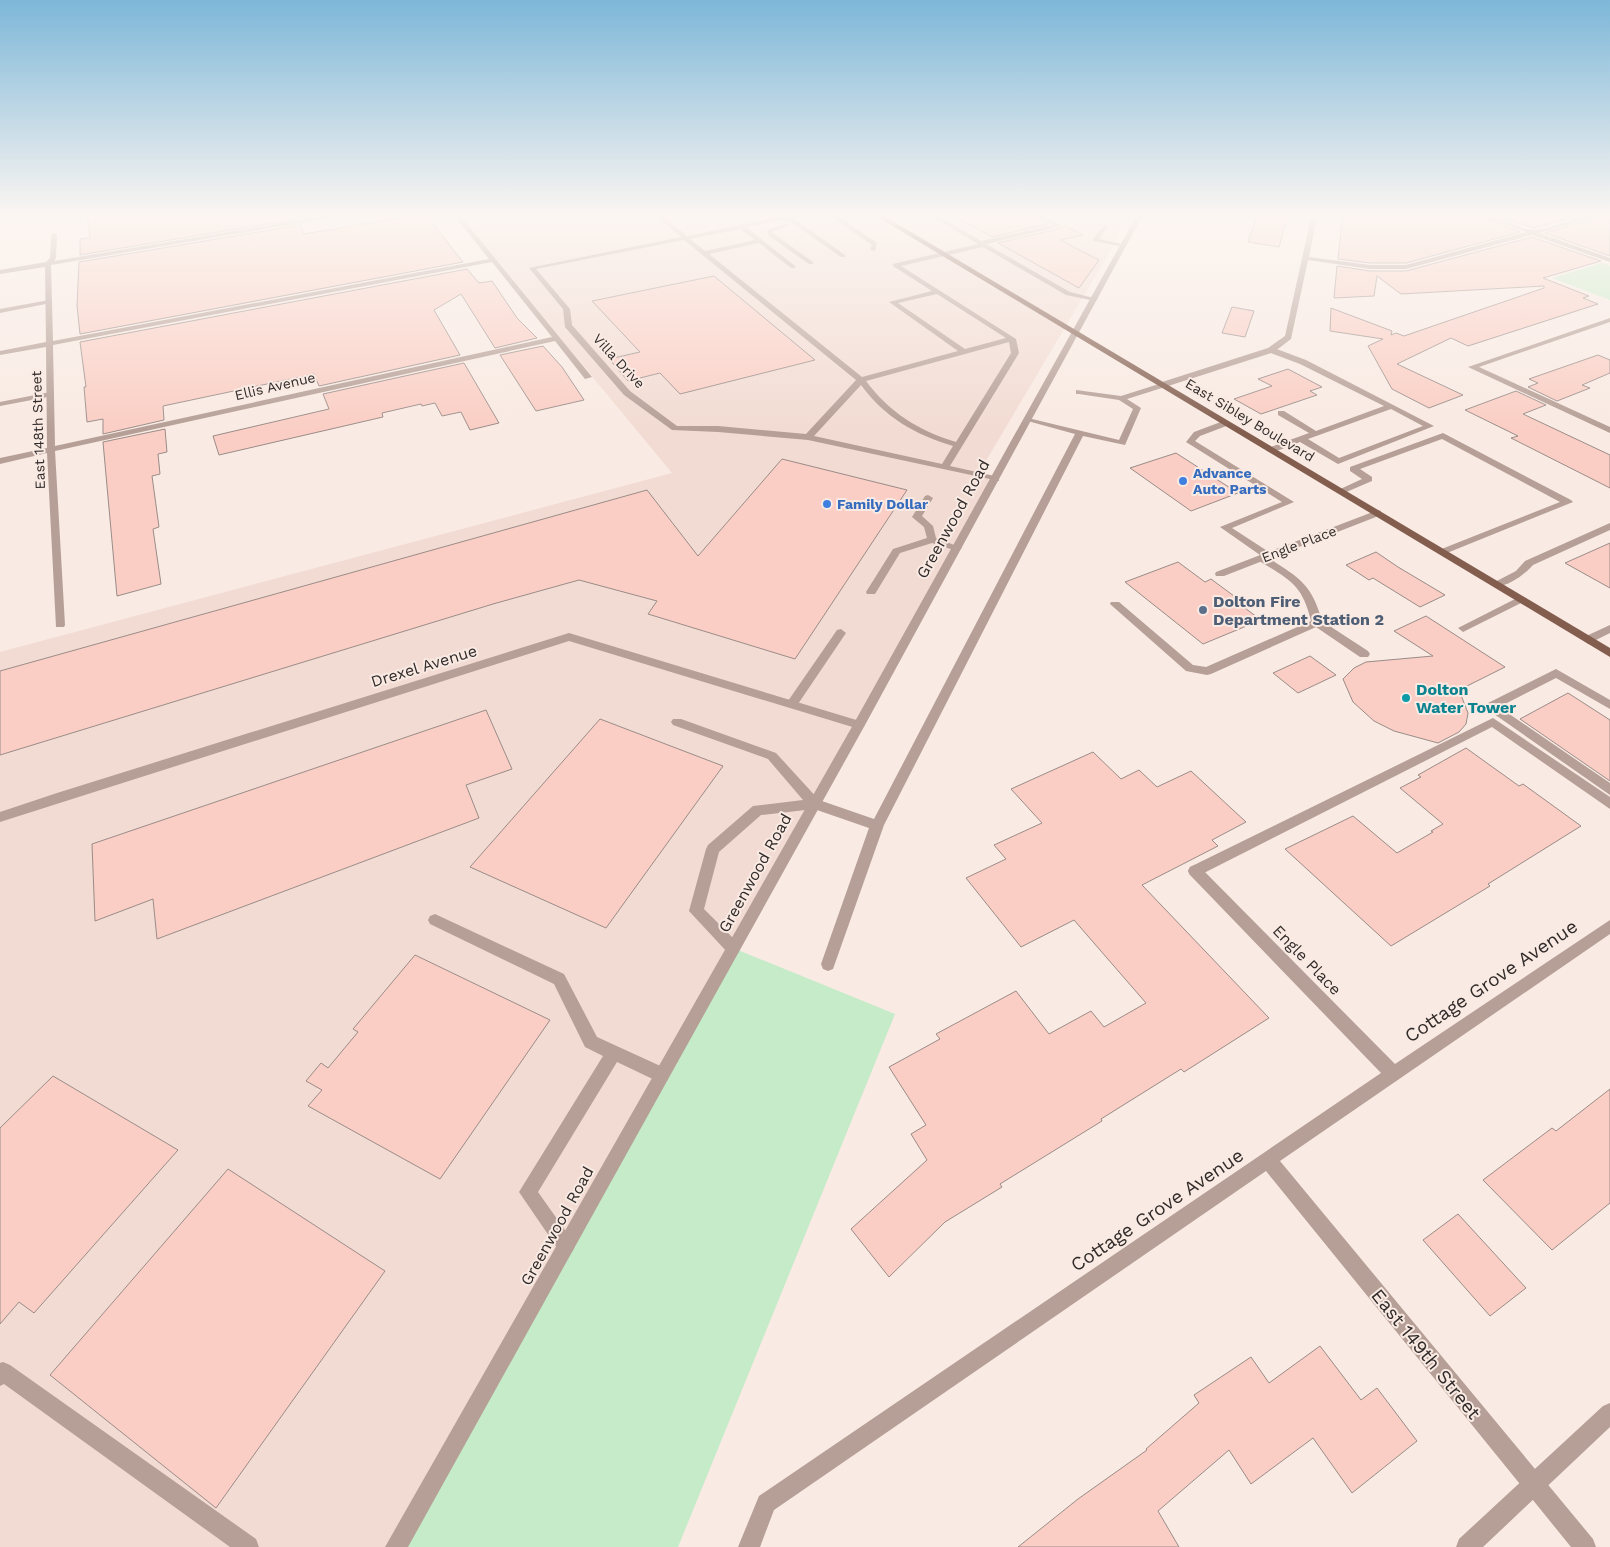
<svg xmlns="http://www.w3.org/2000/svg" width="1610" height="1547" font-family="'Work Sans',sans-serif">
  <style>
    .built { fill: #f2dbd2 }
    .green { fill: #c5ebc9 }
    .building { fill: #facec4; stroke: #9a8c88 }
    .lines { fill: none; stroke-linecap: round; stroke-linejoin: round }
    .service { fill: #b59f96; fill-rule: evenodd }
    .minor { fill: #b59f96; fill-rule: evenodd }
    .tertiary { fill: #b59f96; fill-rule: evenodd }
    .primary { fill: #835e4f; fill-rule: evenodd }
    .shop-dot { fill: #3f7fe0; stroke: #f9eae3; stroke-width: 2 }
    .service-dot { fill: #5c6f8a; stroke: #f9eae3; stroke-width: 2 }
    .culture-dot { fill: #0f9aa8; stroke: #f9eae3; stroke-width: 2 }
    .labels { text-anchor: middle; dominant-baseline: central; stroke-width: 4; stroke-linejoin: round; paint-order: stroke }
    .far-street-label { font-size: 14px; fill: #312b29; stroke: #f9eae3 }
    .far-shop-label { font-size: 14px; font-weight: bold; fill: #366cbe; stroke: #f9eae3; text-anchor: start }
    .street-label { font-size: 16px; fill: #312b29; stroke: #f9eae3 }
    .service-label { font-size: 16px; font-weight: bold; fill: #4e5e75; stroke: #f9eae3; text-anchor: start }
    .culture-label { font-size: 16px; font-weight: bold; fill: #0d838f; stroke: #f9eae3; text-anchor: start }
    .near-street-label { font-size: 19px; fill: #312b29; stroke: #f9eae3 }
  </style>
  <rect width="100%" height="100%" fill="#f9eae3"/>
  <path class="built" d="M 457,213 L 1053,213 L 1076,225 L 1109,218 L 1125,226 L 977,476 L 996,479 L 394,1547 L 0,1547 L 0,652 L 672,473 Z"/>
  <path class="green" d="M 1602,263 L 1610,266 L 1610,300 L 1552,278 Z
    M 733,948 L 895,1014 L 678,1547 L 398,1547 Z"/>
  <path class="building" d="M 87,213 L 295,213 L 297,219 L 80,255 L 80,239 L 90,238 Z
    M 949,213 L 1029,213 L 1048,224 L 992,237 Z
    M 1258,213 L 1288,213 L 1279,247 L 1248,242 Z
    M 1343,213 L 1472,213 L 1520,232 L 1406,263 L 1370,263 L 1338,259 Z
    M 1488,213 L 1588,213 L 1534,228 Z
    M 1610,213 L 1610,256 L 1545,233 L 1608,215 Z
    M 425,214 L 463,262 L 80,334 L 77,306 L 79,262 L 300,225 L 304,234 Z
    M 1064,225 L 1083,235 L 1060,240 L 1099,260 L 1079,288 L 998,243 L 1062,228 Z
    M 1532,237 L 1601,261 L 1543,278 L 1589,296 L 1583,298 L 1598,304 L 1468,346 L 1451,338 L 1397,364 L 1463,395 L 1429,408 L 1392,389 L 1368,346 L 1383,339 L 1330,331 L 1331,308 L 1392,331 L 1391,335 L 1396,333 L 1404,336 L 1544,288 L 1544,286 L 1401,294 L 1377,276 L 1374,296 L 1334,298 L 1337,266 L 1370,271 L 1406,271 Z
    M 467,269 L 479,283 L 492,281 L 517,318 L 537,338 L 495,348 L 461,294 L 434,310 L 460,355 L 319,386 L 314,374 L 163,406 L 164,420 L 103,434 L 103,419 L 87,422 L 84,387 L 86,387 L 80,342 Z
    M 714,276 L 815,360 L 680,394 L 660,373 L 628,381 L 609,359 L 640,352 L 592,301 Z
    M 1232,307 L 1254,311 L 1245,337 L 1222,333 Z
    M 543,346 L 562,367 L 584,400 L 536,411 L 500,355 Z
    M 1598,355 L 1610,360 L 1610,373 L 1582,385 L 1590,388 L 1557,401 L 1528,387 L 1538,383 L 1529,379 Z
    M 464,363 L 499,423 L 470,430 L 461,412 L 442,416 L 435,403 L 422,406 L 421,404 L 382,413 L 383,417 L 219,455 L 213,436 L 329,409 L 323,394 Z
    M 1288,369 L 1322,387 L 1310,391 L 1317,395 L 1261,414 L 1234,399 L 1272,386 L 1258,379 Z
    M 1516,391 L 1546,405 L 1523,414 L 1610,455 L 1610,488 L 1511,438 L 1518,436 L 1465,410 Z
    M 165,429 L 167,452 L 158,454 L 160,474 L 152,476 L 159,527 L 153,529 L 161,584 L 117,596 L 103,442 Z
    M 1176,453 L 1238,493 L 1191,511 L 1130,468 Z
    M 782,459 L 907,490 L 795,659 L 648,614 L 657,601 L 579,580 L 493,604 L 0,755 L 0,671 L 647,490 L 698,556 Z
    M 1610,543 L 1610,588 L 1565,563 Z
    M 1376,552 L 1398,567 L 1445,595 L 1420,607 L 1373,578 L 1369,580 L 1346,565 Z
    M 1178,562 L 1205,582 L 1211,579 L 1238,599 L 1234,600 L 1261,620 L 1203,644 L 1125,582 Z
    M 1426,616 L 1505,667 L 1459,690 L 1468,713 L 1466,724 L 1459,732 L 1438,743 L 1394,731 L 1374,721 L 1353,702 L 1343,679 L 1354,668 L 1366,662 L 1433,656 L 1394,631 Z
    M 1310,656 L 1336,675 L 1298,693 L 1273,673 Z
    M 1568,693 L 1610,720 L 1610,781 L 1520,719 Z
    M 486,710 L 512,769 L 466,785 L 479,818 L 157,939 L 153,899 L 95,921 L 92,844 Z
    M 600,719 L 723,766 L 606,928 L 470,867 Z
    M 1466,748 L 1519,786 L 1523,784 L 1581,826 L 1488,884 L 1490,886 L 1391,946 L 1285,849 L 1353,816 L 1397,853 L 1433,832 L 1431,831 L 1443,824 L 1400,788 L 1421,777 L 1418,775 Z
    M 1093,752 L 1121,779 L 1139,770 L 1157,787 L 1191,771 L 1246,822 L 1212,840 L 1218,846 L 1142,885 L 1269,1018 L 1184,1072 L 1181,1069 L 1101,1119 L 1102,1121 L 1000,1184 L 1002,1187 L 945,1222 L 889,1277 L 851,1229 L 927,1160 L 911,1134 L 926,1125 L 889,1067 L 940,1039 L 936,1034 L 1016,991 L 1049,1034 L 1091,1011 L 1104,1027 L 1146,1003 L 1074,920 L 1021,947 L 966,878 L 1006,859 L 994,845 L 1042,823 L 1011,789 Z
    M 415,955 L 550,1020 L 440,1179 L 308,1106 L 322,1090 L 306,1081 L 321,1063 L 328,1068 L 358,1032 L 353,1029 Z
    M 53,1076 L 178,1150 L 34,1313 L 19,1302 L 0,1324 L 0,1128 Z
    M 1610,1089 L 1610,1203 L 1552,1250 L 1483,1180 L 1552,1128 L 1556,1131 Z
    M 228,1169 L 385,1271 L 216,1508 L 50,1375 Z
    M 1458,1214 L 1526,1288 L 1490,1316 L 1423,1240 Z
    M 1320,1346 L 1361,1400 L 1377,1388 L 1417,1441 L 1352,1493 L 1313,1438 L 1251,1484 L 1229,1450 L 1158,1511 L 1179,1547 L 1018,1547 L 1078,1499 L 1147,1450 L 1146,1449 L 1199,1403 L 1194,1395 L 1251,1357 L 1269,1383 Z"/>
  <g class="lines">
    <path class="service" d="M 652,213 L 659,213 L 687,236 L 799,213 L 813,213 L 793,218 L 845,255 L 845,257 L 841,257 L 787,219 L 746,227 L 795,266 L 795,268 L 791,268 L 759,243 L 709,254 L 862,377 L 958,351 L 889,302 L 932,291 L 893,266 L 893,264 L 978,244 L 925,213 L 933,213 L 981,241 L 1053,225 L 1031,213 L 1039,213 L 1062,226 L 986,244 L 1070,292 L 1098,299 L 1095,301 L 1066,295 L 983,247 L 901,266 L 1016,339 L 1019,353 L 950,466 L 999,477 L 999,481 L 808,440 L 718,432 L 672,430 L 624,395 L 565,327 L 563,309 L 529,268 L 681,237 ZM 740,229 L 755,240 L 705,251 L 690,239 ZM 684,240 L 856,380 L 806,434 L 718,426 L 677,426 L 630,391 L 572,325 L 570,309 L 536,269 ZM 937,294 L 1006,338 L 965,349 L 898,303 ZM 1009,342 L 1011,353 L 956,442 C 919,431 889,412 866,381 ZM 861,385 C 884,417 916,435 953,446 L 942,464 L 814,436 Z
      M 826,213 L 834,213 L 877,243 L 875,251 L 870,250 L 872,245 Z
      M 785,224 L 790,225 L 772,232 L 774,234 L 813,262 L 813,264 L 809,264 L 769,236 L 767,230 Z
      M 1105,224 L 1108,226 L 1099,239 L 1126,245 L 1126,247 L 1093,241 L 1093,239 Z
      M 49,300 L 51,301 L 51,303 L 0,313 L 0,309 Z
      M 1268,348 L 1274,348 L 1306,360 L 1434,426 L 1338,464 L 1300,442 L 1274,452 L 1268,452 L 1268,448 L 1309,433 L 1278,415 L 1278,411 L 1284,411 L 1316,431 L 1384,406 L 1300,364 L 1268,352 ZM 1391,409 L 1423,426 L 1339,458 L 1308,439 Z
      M 1162,383 L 1165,383 L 1165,387 L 1127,399 L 1141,408 L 1125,445 L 1083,436 L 884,825 L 833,969 L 828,971 L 823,969 L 821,964 L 869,828 L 814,809 L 761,815 L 719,852 L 704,909 L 738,943 L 740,948 L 738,953 L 733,954 L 728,953 L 689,911 L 706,849 L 708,845 L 753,806 L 803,800 L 768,759 L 673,725 L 671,722 L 673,719 L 681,719 L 776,753 L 819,800 L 874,819 L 1075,434 L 1024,420 L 1028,418 L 1119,440 L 1133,409 L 1119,400 L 1079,394 L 1076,394 L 1076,390 L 1121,396 Z
      M 50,392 L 53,392 L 53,396 L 0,406 L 0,402 Z
      M 1226,420 L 1230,423 L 1229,425 L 1200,436 L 1195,441 L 1294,502 L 1232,528 L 1272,554 L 1273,556 L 1270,559 C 1300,578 1312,585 1322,621 L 1368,651 L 1370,654 L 1368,657 L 1360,657 L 1316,627 L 1211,674 L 1207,675 L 1186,671 L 1110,604 L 1111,602 L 1119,602 L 1193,665 L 1206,667 L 1311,621 C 1302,583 1289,580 1258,560 L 1257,558 L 1260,555 L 1220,527 L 1282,502 L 1186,442 L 1194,432 Z
      M 1443,433 L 1571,500 L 1573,502 L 1442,555 L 1437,552 L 1439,550 L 1560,502 L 1442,439 L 1360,469 L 1372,477 L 1372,481 L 1344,493 L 1341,494 L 1336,491 L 1362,479 L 1350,471 L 1350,467 Z
      M 928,495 L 933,498 L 922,516 L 933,526 L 936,538 L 962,548 L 957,551 L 932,543 L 900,553 L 875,594 L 867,594 L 866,592 L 893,549 L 927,538 L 924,527 L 912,517 L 925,496 Z
      M 1610,523 L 1610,530 L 1533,565 C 1524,575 1506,589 1492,586 L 1491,584 L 1516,571 L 1525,561 Z
      M 1521,596 L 1526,599 L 1525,601 L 1463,632 L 1458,628 Z
      M 1610,625 L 1610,633 L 1588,644 L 1583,640 L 1584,637 Z
      M 841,629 L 846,633 L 796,707 L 788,707 L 786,704 L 788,701 L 837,630 Z
      M 1556,669 L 1610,700 L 1610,709 L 1556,678 L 1499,707 L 1610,783 L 1610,795 L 1484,707 L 1486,704 Z
      M 1493,718 L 1610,797 L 1610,809 L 1492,727 L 1200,875 L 1195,877 L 1190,875 L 1188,871 L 1190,867 Z
      M 435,914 L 564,974 L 597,1037 L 667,1069 L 669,1075 L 667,1081 L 661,1083 L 617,1062 L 538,1192 L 572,1240 L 575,1246 L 572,1252 L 566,1255 L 560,1252 L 519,1192 L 603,1056 L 585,1047 L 554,984 L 430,924 L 428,920 L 430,916 Z
      M 3,1362 L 10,1365 L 256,1539 L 259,1547 L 230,1547 L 4,1384 L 0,1386 L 0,1363 Z
      M 1610,1403 L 1610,1427 L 1483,1547 L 1456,1547 L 1459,1539 L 1603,1406 Z"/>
    <path class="minor" d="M 342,213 L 359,213 L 51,265 L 53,341 L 489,259 L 452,213 L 458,213 L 592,377 L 585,379 L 555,341 L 55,451 L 65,625 L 64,627 L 56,627 L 47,453 L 0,464 L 0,458 L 47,448 L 46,347 L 0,355 L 0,351 L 46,342 L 45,267 L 0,274 L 0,270 L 46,262 L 50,258 L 51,235 L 54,233 L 57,235 L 56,258 L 54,261 ZM 492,262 L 552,337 L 55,446 L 53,345 Z
      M 1312,213 L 1318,213 L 1309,257 L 1370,265 L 1406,265 L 1526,232 L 1474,213 C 1494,213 1521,231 1534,230 C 1559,228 1581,213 1607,213 L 1539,233 L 1610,258 L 1610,262 L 1532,235 L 1406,269 L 1370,269 L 1308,260 L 1291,339 L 1274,352 L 1165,387 L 1159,387 L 1159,383 L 1268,348 L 1285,336 Z
      M 1610,318 L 1610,322 L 1479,367 L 1610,427 L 1610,433 L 1468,367 Z
      M 1378,510 L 1381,511 L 1381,515 L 1224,576 L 1216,576 L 1215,574 L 1216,572 Z
      M 569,633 L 863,722 L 865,725 L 859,729 L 569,641 L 0,822 L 0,812 L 57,793 Z
      M 1195,865 L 1200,867 L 1395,1064 L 1610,920 L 1610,934 L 1280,1161 L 1593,1539 L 1596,1547 L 1571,1547 L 1266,1171 L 774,1510 L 760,1547 L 738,1547 L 759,1496 L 1381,1073 L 1190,875 L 1188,871 L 1190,867 Z"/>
    <path class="tertiary" d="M 1138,213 L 1144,213 L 865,725 L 408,1547 L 385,1547 L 853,725 Z"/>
    <path class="primary" d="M 871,213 L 879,213 L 1610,648 L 1610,657 Z"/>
  </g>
  <linearGradient id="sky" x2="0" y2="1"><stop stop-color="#7db7d8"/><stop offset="0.5" stop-color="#fcf6f2"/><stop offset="1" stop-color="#fcf6f2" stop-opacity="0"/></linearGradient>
  <rect width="1610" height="430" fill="url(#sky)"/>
  <g class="shop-dot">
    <circle cx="1183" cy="481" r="5"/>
    <circle cx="827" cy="504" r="5"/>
  </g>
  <circle class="service-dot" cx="1203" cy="610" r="5"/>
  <circle class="culture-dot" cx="1406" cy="698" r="5"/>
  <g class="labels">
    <g class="far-street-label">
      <text transform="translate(619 361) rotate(47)">Villa Drive</text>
      <text transform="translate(275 386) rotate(-13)">Ellis Avenue</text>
      <text transform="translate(1250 420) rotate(31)">East Sibley Boulevard</text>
      <text transform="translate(38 430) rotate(-92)">East 148th Street</text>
      <text transform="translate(1299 544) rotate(-21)">Engle Place</text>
    </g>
    <g class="far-shop-label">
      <text x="1193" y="473">Advance<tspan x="1193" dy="16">Auto Parts</tspan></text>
      <text x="837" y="504">Family Dollar</text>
    </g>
    <g class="street-label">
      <text transform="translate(953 519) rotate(-61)">Greenwood Road</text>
      <text transform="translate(424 666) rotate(-17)">Drexel Avenue</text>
      <text transform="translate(755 873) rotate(-61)">Greenwood Road</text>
      <text transform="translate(1307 960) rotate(46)">Engle Place</text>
      <text transform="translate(557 1226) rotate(-61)">Greenwood Road</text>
    </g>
    <g class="service-label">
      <text x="1213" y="601">Dolton Fire<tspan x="1213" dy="18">Department Station 2</tspan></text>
    </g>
    <g class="culture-label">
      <text x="1416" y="689">Dolton<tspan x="1416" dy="18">Water Tower</tspan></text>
    </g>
    <g class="near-street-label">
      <text transform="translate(1491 981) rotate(-34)">Cottage Grove Avenue</text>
      <text transform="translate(1157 1210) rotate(-34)">Cottage Grove Avenue</text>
      <text transform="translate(1426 1354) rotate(51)">East 149th Street</text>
    </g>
  </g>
</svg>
